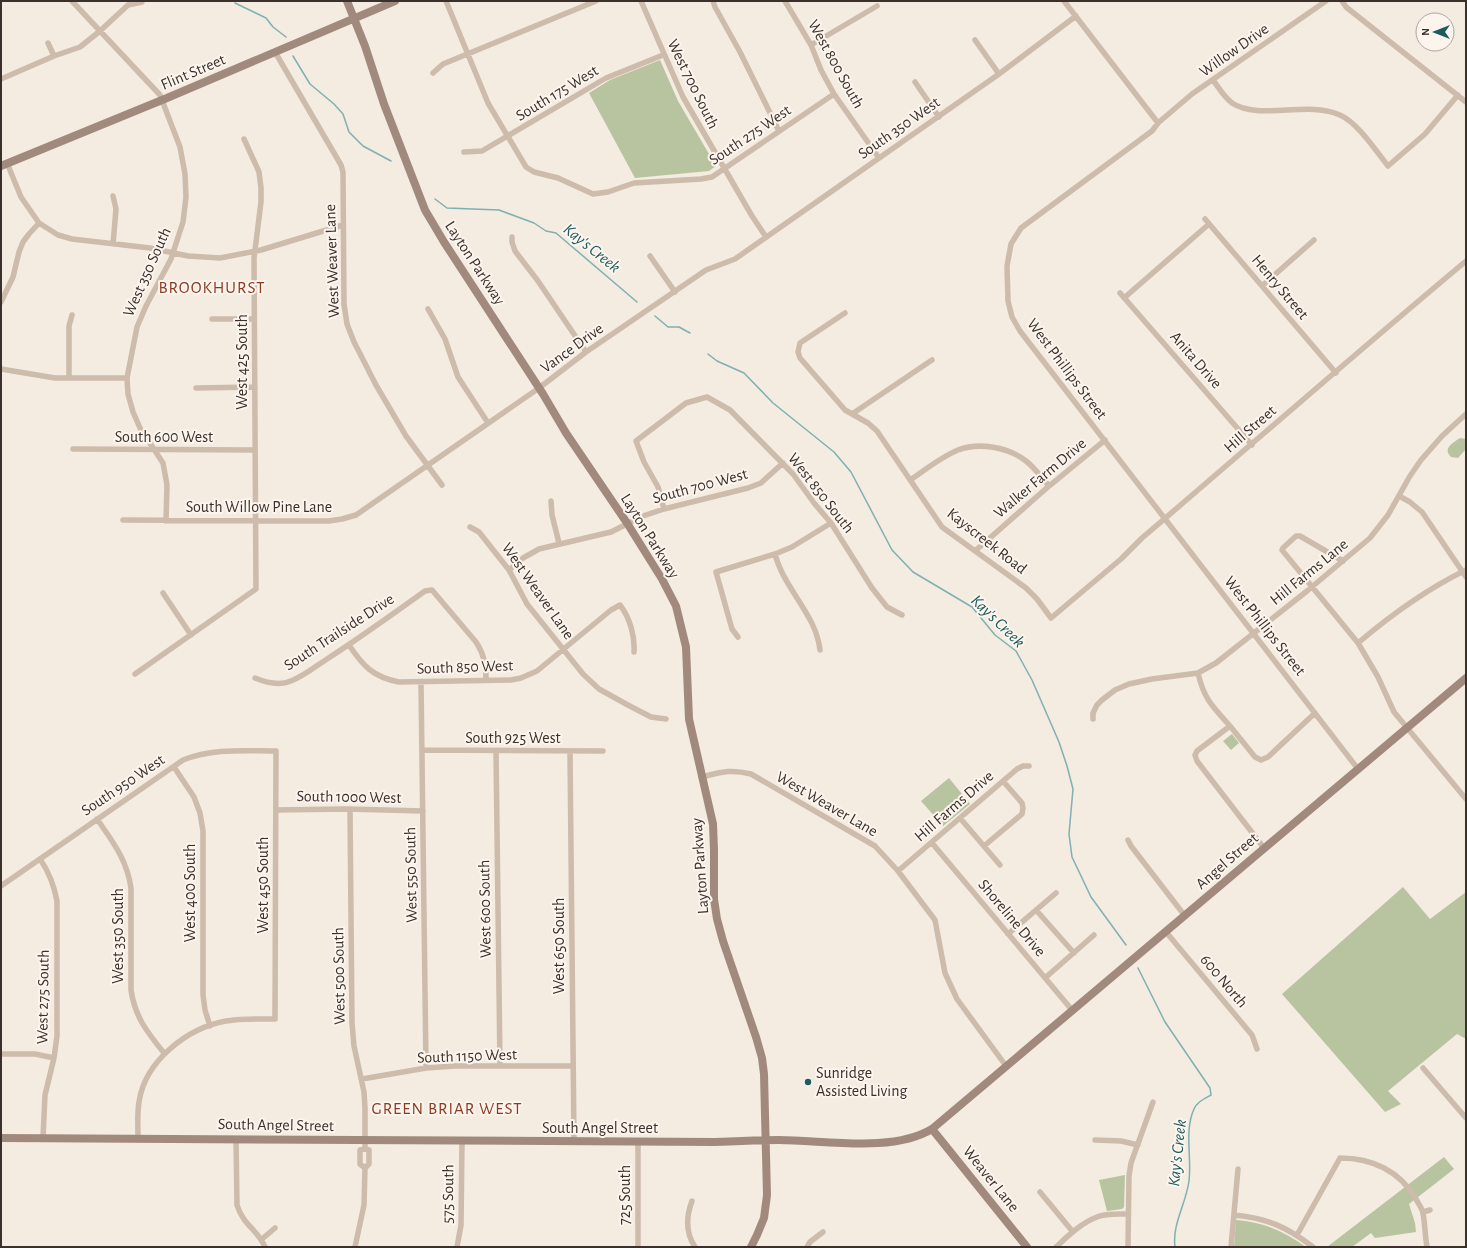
<svg xmlns="http://www.w3.org/2000/svg" width="1467" height="1248" font-family="'Alegreya Sans',sans-serif">
  <style>
    .green { fill: #b8c4a0 }
    .lines { fill: none; stroke-linecap: round; stroke-linejoin: round }
    .stream { stroke: #7fb0b2; stroke-width: 1.5 }
    .street { stroke: #cdbbac; stroke-width: 5.5 }
    .secondary { stroke: #a18a7d; stroke-width: 8 }
    .poi-dot { fill: #1f5a5e; stroke: #fbf5ee; stroke-width: 1.5 }
    .labels { text-anchor: middle; dominant-baseline: central; stroke-width: 4; stroke-linejoin: round; paint-order: stroke }
    .street-label { font-size: 16px; fill: #3b302b; stroke: #fbf5ee }
    .poi-label { font-size: 16px; fill: #3b302b; stroke: #fbf5ee; text-anchor: start }
    .water-label { font-size: 17px; font-style: italic; fill: #1f5a5e; stroke: #fbf5ee }
    .neighbourhood-label { font-size: 17px; letter-spacing: 1px; fill: #8c3b22; stroke: #fbf5ee }
  </style>
  <rect width="100%" height="100%" fill="#f4ebe1"/>
  <path class="green" d="M 660,60 L 678,101 L 716,166 L 709,171 L 635,178 L 589,93 L 610,80 Z
    M 1460,438 L 1466,439 L 1466,449 L 1458,458 L 1451,457 C 1442,448 1453,443 1460,438 Z
    M 1232,734 L 1239,743 L 1231,750 L 1223,741 Z
    M 949,778 L 970,804 L 943,826 L 921,801 Z
    M 1403,887 L 1430,919 L 1466,892 L 1466,1039 L 1457,1034 L 1388,1091 L 1401,1104 L 1385,1112 L 1282,994 Z
    M 1444,1157 L 1454,1169 L 1409,1204 L 1415,1223 L 1416,1232 L 1375,1238 L 1371,1233 L 1352,1247 L 1327,1247 Z
    M 1125,1175 L 1124,1207 L 1122,1209 L 1107,1211 L 1099,1180 Z
    M 1236,1220 C 1263,1222 1284,1231 1306,1247 L 1234,1247 Z"/>
  <g class="lines">
    <path class="stream" d="M 235,3 L 266,18 L 273,27 L 286,37
      M 293,56 L 310,84 L 334,104 L 343,114 L 349,132 L 363,146 L 391,161
      M 435,199 L 447,208 L 499,210 L 534,223 L 546,231 L 556,233 L 637,302
      M 655,316 L 668,327 L 679,327 L 690,333
      M 708,354 L 717,361 L 744,373 L 773,403 L 834,452 L 851,472 L 892,550 L 913,572 L 972,607 L 995,635 L 1016,651 L 1032,680 L 1059,742 L 1067,766 L 1073,789 L 1069,834 L 1072,857 L 1091,897 L 1126,945
      M 1138,968 L 1165,1022 L 1210,1088 L 1211,1095 C 1204,1099 1197,1102 1194,1109 C 1184,1131 1192,1158 1189,1181 C 1186,1204 1172,1224 1175,1247"/>
    <path class="street" d="M 72,1 L 160,95 L 180,147 L 185,174 L 186,197 L 183,222 L 171,259 L 146,306 L 137,327 L 127,378 L 128,394 L 133,412 L 140,428 L 163,463 L 167,485 L 166,521
      M 446,1 L 488,103 L 526,167 L 534,172 L 558,178 L 593,194 L 608,192 L 634,183 L 701,179 L 712,177 L 834,94
      M 641,1 L 683,97 L 752,216 L 766,237
      M 713,1 L 715,7 L 740,52 L 779,131
      M 785,1 L 811,45 L 821,70 L 834,94 L 879,158
      M 1064,1 L 1158,123
      M 1326,1 L 1192,94 L 1158,123 L 1152,131 L 1021,228 L 1011,244 L 1007,266 L 1008,301 L 1012,317 L 1020,331 L 1358,769
      M 1342,1 L 1346,7 L 1466,102
      M 975,40 L 999,74
      M 48,43 L 54,56
      M 811,45 L 877,6
      M 275,52 L 341,165 L 343,172 L 344,304 L 347,324 L 354,342 L 376,385 L 406,436 L 442,485
      M 433,73 L 443,64 L 596,1
      M 1,79 L 54,56 L 80,47 L 100,31 L 128,5 L 142,2
      M 1213,80 C 1219,88 1224,97 1232,103 C 1259,121 1309,100 1340,115 C 1358,123 1376,151 1388,166 L 1425,134 L 1458,95
      M 915,82 L 939,117
      M 464,152 L 482,151 L 606,78 L 663,55
      M 7,163 L 21,197 L 39,223 L 58,235 L 72,239 L 150,248 L 188,256 L 220,258 L 261,250 L 343,225
      M 1205,219 L 1336,373
      M 512,237 L 512,242 L 515,251 L 538,281 L 586,352
      M 113,244 L 116,209 L 113,196
      M 650,256 L 675,292
      M 1262,286 L 1314,240
      M 1120,293 L 1252,445
      M 1124,298 L 1209,224
      M 1,302 L 13,277 L 19,252 L 23,242 L 29,234 L 39,223
      M 428,309 L 445,339 L 458,377 L 488,423
      M 845,313 L 800,343 L 798,352 L 800,358 L 845,410 L 868,423 L 877,431 L 942,527 L 1026,588 L 1037,599 L 1051,618 L 1121,559 L 1142,538 C 1250,446 1357,352 1466,261
      M 212,319 L 254,319
      M 1,369 L 55,378 L 127,378
      M 69,378 L 69,326 L 72,315
      M 196,388 L 255,387
      M 852,414 L 932,360
      M 73,449 L 255,450
      M 910,480 C 925,470 941,457 958,450 C 979,442 1008,447 1026,461 C 1035,468 1042,478 1049,486
      M 1399,496 L 1410,502 L 1422,512 L 1466,577
      M 551,501 L 552,515 L 559,543
      M 664,509 L 658,487 L 644,462 L 636,441 L 686,403 L 707,397 L 730,410 L 793,474 L 814,503 L 831,523 L 872,588 L 887,607 L 902,615
      M 123,520 L 329,521 L 342,519 L 356,515 L 539,388 L 586,352 L 706,270 L 735,259 L 999,74 L 1076,16
      M 470,527 L 479,532 L 509,570 L 527,604 L 583,674 L 599,689 L 626,704 L 651,717 L 666,719
      M 975,551 L 1049,486 L 1105,440
      M 775,554 C 784,589 816,614 820,650
      M 1343,561 L 1300,536 L 1296,536 L 1283,548 L 1282,550 L 1358,643 L 1378,677 L 1394,712 L 1466,799
      M 509,570 L 523,558 L 539,549 L 611,532 L 643,516 L 664,509 L 748,488 L 761,483 L 783,463
      M 163,593 L 191,635
      M 738,637 L 732,629 L 716,572 L 775,554 L 792,547 L 831,523
      M 1358,643 C 1391,615 1427,589 1466,570
      M 349,645 C 363,666 373,677 399,682 L 511,680 L 521,678 L 537,671 L 611,610 L 620,605 C 630,618 635,636 634,652
      M 1198,673 C 1204,699 1212,706 1230,726 L 1197,751 L 1195,755 L 1197,761 L 1264,848
      M 135,674 L 256,589 L 254,258 L 261,202 L 261,188 L 259,172 L 244,139
      M 255,678 C 267,683 279,686 291,681 C 304,676 316,666 327,659 C 361,637 393,614 425,591 L 432,590 L 476,642 C 484,654 486,665 486,680
      M 421,682 L 426,1068
      M 1093,719 L 1093,713 L 1097,705 L 1102,700 L 1115,690 L 1129,684 L 1152,679 L 1198,673 L 1216,663 L 1307,591 L 1370,538 L 1388,515 L 1410,476 L 1421,460 L 1442,436 L 1466,414
      M 1230,726 L 1255,757 L 1261,760 L 1268,757 L 1315,713
      M 422,750 L 603,751
      M 496,751 L 500,1066
      M 570,751 L 574,1141
      M 174,767 L 194,797 L 200,813 L 203,831 L 203,995 L 205,1010 L 210,1026
      M 702,777 C 722,772 730,769 751,774 L 875,846 L 898,871 L 935,920 L 945,973 L 957,999 L 1006,1066
      M 350,809 L 352,1023 L 354,1046 L 364,1092 L 365,1108 L 365,1148 L 369,1150 L 369,1164 L 365,1168 L 364,1205 L 355,1247
      M 276,810 L 346,809 L 423,811
      M 960,818 L 1000,865
      M 97,819 C 113,842 127,860 131,888 L 131,990 C 135,1017 147,1032 164,1053
      M 1128,840 L 1131,846 L 1185,916
      M 932,843 L 1072,1010
      M 984,846 L 1022,814 L 1023,808 L 1022,803 L 1003,781
      M 40,859 C 49,872 54,885 57,901 L 57,1036 L 54,1058 L 45,1095 L 43,1138
      M 898,871 L 1017,769 L 1023,766 L 1029,766
      M 1,886 L 183,760 C 213,748 244,751 276,751 L 275,1019 C 259,1019 243,1018 226,1021 C 187,1028 145,1061 139,1102 C 137,1114 138,1126 138,1138
      M 1036,910 L 1074,953
      M 1166,932 L 1252,1035 L 1257,1049
      M 1008,934 L 1056,893
      M 1045,978 L 1094,935
      M 1,1054 L 35,1054 L 54,1058
      M 1423,1068 L 1466,1118
      M 362,1079 L 426,1068 L 455,1066 L 573,1066
      M 236,1139 L 237,1205 C 243,1225 258,1230 265,1247
      M 1095,1140 L 1121,1141 L 1138,1145
      M 365,1148 L 360,1150 L 360,1164 L 365,1168
      M 1040,1192 L 1073,1232
      M 692,1201 C 686,1217 685,1232 695,1247
      M 1423,1212 L 1430,1210
      M 1234,1215 C 1267,1218 1287,1227 1313,1247
      M 1297,1235 L 1340,1158 C 1372,1158 1400,1171 1416,1199 C 1418,1203 1422,1208 1423,1213 C 1425,1224 1425,1236 1427,1247
      M 262,1239 L 275,1228
      M 457,1247 L 461,1225 L 462,1141
      M 638,1247 L 638,1142
      M 807,1247 L 810,1242 L 823,1232
      M 1056,1247 C 1068,1236 1081,1223 1097,1217 C 1106,1213 1118,1214 1128,1214
      M 1128,1247 L 1129,1176 L 1131,1163 L 1153,1102
      M 1231,1247 L 1238,1169"/>
    <path class="secondary" d="M 347,1 L 365,46 L 384,104 L 425,210 L 444,242 L 543,394 L 566,433 L 627,523 L 662,579 L 676,606 L 686,647 L 689,719 L 713,824 L 714,850 L 714,899 L 717,919 L 723,941 L 756,1037 L 762,1058 L 764,1074 L 767,1195 L 764,1218 L 757,1235 L 751,1247
      M 1,166 L 167,98 L 395,1
      M 932,1129 L 1027,1247
      M 1,1138 L 715,1142 C 736,1141 758,1140 779,1140 C 825,1140 892,1153 932,1129 L 1466,678"/>
  </g>
  <circle class="poi-dot" cx="808" cy="1082" r="4"/>
  <g class="labels">
    <g class="street-label">
      <text transform="translate(1234 50) rotate(-35)">Willow Drive</text>
      <text transform="translate(836 64) rotate(61)">West 800 South</text>
      <text transform="translate(193 72) rotate(-23)">Flint Street</text>
      <text transform="translate(693 84) rotate(64)">West 700 South</text>
      <text transform="translate(557 93) rotate(-31)">South 175 West</text>
      <text transform="translate(899 128) rotate(-35)">South 350 West</text>
      <text transform="translate(750 135) rotate(-34)">South 275 West</text>
      <text transform="translate(332 261) rotate(-92)">West Weaver Lane</text>
      <text transform="translate(475 263) rotate(57)">Layton Parkway</text>
      <text transform="translate(147 272) rotate(-66)">West 350 South</text>
      <text transform="translate(1280 287) rotate(50)">Henry Street</text>
      <text transform="translate(572 348) rotate(-36)">Vance Drive</text>
      <text transform="translate(1196 360) rotate(49)">Anita Drive</text>
      <text transform="translate(242 362) rotate(-90)">West 425 South</text>
      <text transform="translate(1067 369) rotate(53)">West Phillips Street</text>
      <text transform="translate(1250 429) rotate(-41)">Hill Street</text>
      <text x="164" y="437">South 600 West</text>
      <text transform="translate(1040 478) rotate(-40)">Walker Farm Drive</text>
      <text transform="translate(700 486) rotate(-15)">South 700 West</text>
      <text transform="translate(821 493) rotate(52)">West 850 South</text>
      <text x="259" y="507">South Willow Pine Lane</text>
      <text transform="translate(650 536) rotate(58)">Layton Parkway</text>
      <text transform="translate(987 541) rotate(38)">Kayscreek Road</text>
      <text transform="translate(1309 572) rotate(-39)">Hill Farms Lane</text>
      <text transform="translate(538 591) rotate(55)">West Weaver Lane</text>
      <text transform="translate(1265 626) rotate(52)">West Phillips Street</text>
      <text transform="translate(339 632) rotate(-33)">South Trailside Drive</text>
      <text transform="translate(465 667) rotate(-2)">South 850 West</text>
      <text x="513" y="738">South 925 West</text>
      <text transform="translate(123 785) rotate(-34)">South 950 West</text>
      <text transform="translate(349 797) rotate(1)">South 1000 West</text>
      <text transform="translate(827 804) rotate(30)">West Weaver Lane</text>
      <text transform="translate(954 806) rotate(-41)">Hill Farms Drive</text>
      <text transform="translate(1227 861) rotate(-41)">Angel Street</text>
      <text transform="translate(700 866) rotate(-94)">Layton Parkway</text>
      <text transform="translate(411 875) rotate(-91)">West 550 South</text>
      <text transform="translate(263 885) rotate(-90)">West 450 South</text>
      <text transform="translate(190 893) rotate(-90)">West 400 South</text>
      <text transform="translate(485 909) rotate(-91)">West 600 South</text>
      <text transform="translate(1012 918) rotate(50)">Shoreline Drive</text>
      <text transform="translate(118 936) rotate(-90)">West 350 South</text>
      <text transform="translate(559 946) rotate(-90)">West 650 South</text>
      <text transform="translate(339 976) rotate(-91)">West 500 South</text>
      <text transform="translate(1224 981) rotate(50)">600 North</text>
      <text transform="translate(43 997) rotate(-89)">West 275 South</text>
      <text transform="translate(467 1056) rotate(-2)">South 1150 West</text>
      <text transform="translate(276 1125) rotate(1)">South Angel Street</text>
      <text x="600" y="1128">South Angel Street</text>
      <text transform="translate(991 1179) rotate(51)">Weaver Lane</text>
      <text transform="translate(448 1194) rotate(-89)">575 South</text>
      <text transform="translate(625 1195) rotate(-90)">725 South</text>
    </g>
    <g class="poi-label">
      <text x="816" y="1073">Sunridge<tspan x="816" dy="18">Assisted Living</tspan></text>
    </g>
    <g class="water-label">
      <text transform="translate(592 248) rotate(39)">Kay's Creek</text>
      <text transform="translate(998 621) rotate(44)">Kay's Creek</text>
      <text transform="translate(1177 1153) rotate(-84)">Kay's Creek</text>
    </g>
    <g class="neighbourhood-label">
      <text x="212" y="287">BROOKHURST</text>
      <text x="447" y="1108">GREEN BRIAR WEST</text>
    </g>
  </g>
  <rect width="1467" height="1248" fill="none" stroke="#3b302b" stroke-width="4"/>
  <g transform="translate(1435 32) rotate(270)"><circle r="19" fill="#fbf5ee" stroke="#aea6a0"/>
  <path d="M0-3L7 15L0 10L-7 15Z" fill="#1f5a5e"/>
  <text y="-6" font-size="11" font-weight="bold" text-anchor="middle" fill="#3b302b">N</text>
  </g>
</svg>
